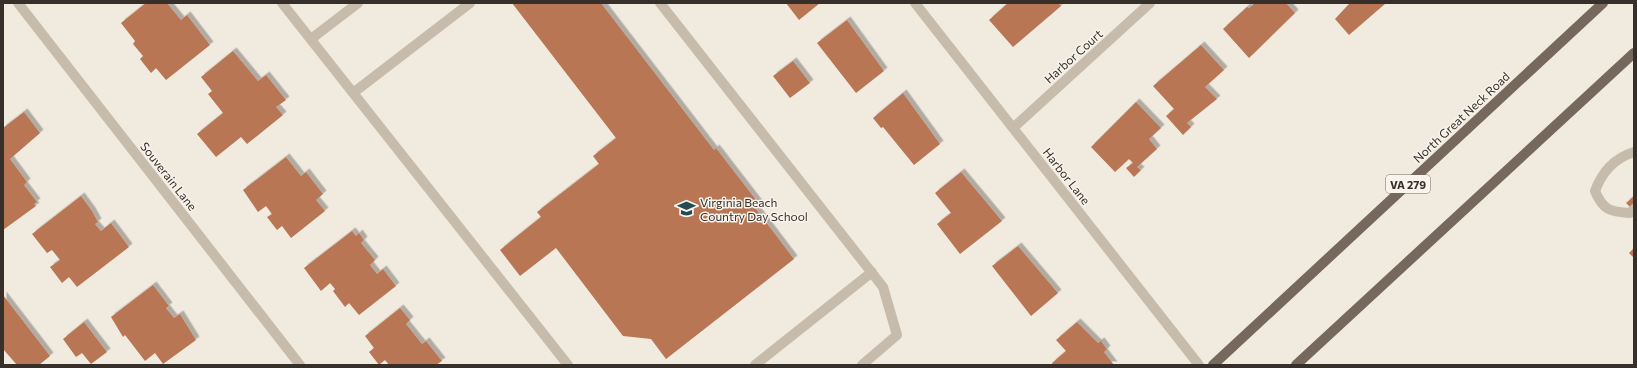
<svg xmlns="http://www.w3.org/2000/svg" width="1637" height="368" font-family="Commissioner,sans-serif">
  <style>
    .building { fill: #b97654; filter: url(#shadow) }
    .lines { fill: none; stroke-linecap: round; stroke-linejoin: round }
    .service { stroke: #c7bbac; stroke-width: 10 }
    .minor { stroke: #c7bbac; stroke-width: 10 }
    .primary { stroke: #76685d; stroke-width: 10 }
    .labels { text-anchor: middle; dominant-baseline: central; stroke-width: 3; stroke-linejoin: round; paint-order: stroke }
    .shield { fill: #f8f3eb; stroke: #706a64; stroke-width: 1 }
    .shield-label { font-size: 11px; font-weight: bold; fill: #362f2a }
    .street-label { font-size: 12px; fill: #362f2a; stroke: #f8f3eb }
    .poi-label { font-size: 12px; fill: #362f2a; stroke: #f8f3eb; text-anchor: start }
  </style>
  <defs>
    <filter id="shadow"><feDropShadow dx="3.5" dy="-3.5" stdDeviation="0" flood-color="#0004"/></filter>
  </defs>
  <rect width="100%" height="100%" fill="#f0eadf"/>
  <path class="building" d="M 146,3 L 167,3 L 181,20 L 187,15 L 210,45 L 166,80 L 156,68 L 151,73 L 140,59 L 143,56 L 133,44 L 135,41 L 121,23 Z
    M 512,3 L 601,3 L 714,150 L 716,148 L 760,205 L 756,209 L 794,259 L 666,359 L 651,339 L 623,336 L 556,248 L 520,276 L 500,250 L 541,217 L 537,212 L 599,164 L 593,156 L 616,138 Z
    M 786,3 L 820,3 L 799,20 Z
    M 1008,3 L 1058,3 L 1061,6 L 1013,47 L 989,20 Z
    M 1255,3 L 1286,3 L 1295,13 L 1249,58 L 1223,29 L 1247,7 L 1249,8 Z
    M 1350,3 L 1386,3 L 1349,35 L 1335,19 Z
    M 847,20 L 884,71 L 856,93 L 817,43 Z
    M 1201,45 L 1224,70 L 1205,87 L 1217,99 L 1187,123 L 1191,127 L 1183,135 L 1166,116 L 1174,109 L 1153,86 Z
    M 233,51 L 258,81 L 266,75 L 286,100 L 276,107 L 283,115 L 247,144 L 241,137 L 216,157 L 197,134 L 223,113 L 208,94 L 212,91 L 201,77 Z
    M 793,61 L 810,83 L 790,98 L 773,76 Z
    M 903,93 L 940,144 L 914,165 L 883,127 L 881,128 L 873,118 Z
    M 1136,102 L 1161,128 L 1149,139 L 1157,149 L 1137,167 L 1141,170 L 1134,177 L 1126,168 L 1133,163 L 1129,159 L 1115,172 L 1091,147 Z
    M 24,112 L 40,133 L 10,159 L 27,182 L 24,185 L 37,202 L 34,204 L 36,206 L 3,230 L 3,128 Z
    M 286,157 L 301,176 L 306,172 L 323,194 L 316,200 L 325,211 L 291,238 L 282,226 L 277,230 L 267,217 L 272,214 L 266,206 L 258,212 L 243,190 Z
    M 961,172 L 1002,221 L 960,254 L 937,224 L 951,213 L 935,193 Z
    M 81,196 L 92,211 L 98,222 L 95,224 L 101,231 L 111,223 L 129,247 L 77,287 L 69,277 L 62,283 L 50,267 L 60,260 L 52,250 L 47,253 L 32,234 Z
    M 1634,196 L 1634,211 L 1626,203 Z
    M 352,231 L 356,236 L 359,233 L 364,240 L 361,243 L 375,260 L 370,265 L 377,274 L 383,269 L 396,286 L 359,315 L 349,303 L 345,307 L 333,291 L 335,289 L 330,283 L 321,291 L 304,268 Z
    M 1018,246 L 1058,293 L 1031,316 L 992,266 Z
    M 1634,248 L 1634,258 L 1629,253 Z
    M 153,285 L 169,306 L 166,308 L 174,318 L 180,314 L 196,340 L 163,364 L 155,353 L 145,361 L 125,335 L 123,337 L 111,317 Z
    M 3,295 L 50,356 L 39,365 L 17,365 L 3,349 Z
    M 400,308 L 410,320 L 406,324 L 422,344 L 426,341 L 442,361 L 436,365 L 389,365 L 385,360 L 379,365 L 369,352 L 374,348 L 365,336 Z
    M 84,322 L 107,352 L 91,364 L 82,353 L 76,357 L 63,339 Z
    M 1077,322 L 1098,343 L 1101,341 L 1107,349 L 1104,352 L 1114,365 L 1053,365 L 1052,363 L 1066,351 L 1056,340 Z"/>
  <g class="lines">
    <path class="service" d="M 282,3 L 568,365
      M 660,3 L 883,287 L 897,335 L 862,365
      M 311,39 L 358,3
      M 353,93 L 470,3
      M 1634,152 C 1615,158 1602,172 1595,191 C 1603,210 1610,212 1630,213 L 1634,209
      M 755,365 L 872,272"/>
    <path class="minor" d="M 18,3 L 300,365
      M 915,3 L 1199,365
      M 1013,128 L 1150,3"/>
    <path class="primary" d="M 1213,365 L 1603,3
      M 1296,365 L 1634,53"/>
  </g>
  <defs>
    <symbol id="school-bare" viewBox="-9 -9 18 18"><path d="M0-5L7-2L0 1L-7-2ZM-4 1L0 2.5L4 1V4Q0 6-4 4Z" fill="#244b53" stroke="#f8f3eb" stroke-width="2.5" paint-order="stroke"/></symbol>
  </defs>
  <g fill-rule="evenodd">
    <use href="#school-bare" x="674" y="196" width="25" height="25"/>
  </g>
  <g class="labels">
    <rect class="shield" x="1386" y="175" width="44" height="18" rx="3"/>
    <g class="shield-label">
      <text x="1408" y="184">VA 279</text>
    </g>
    <g class="street-label">
      <text transform="translate(1073 56) rotate(-42)">Harbor Court</text>
      <text transform="translate(1461 117) rotate(-43)">North Great Neck Road</text>
      <text transform="translate(169 176) rotate(52)">Souverain Lane</text>
      <text transform="translate(1067 176) rotate(52)">Harbor Lane</text>
    </g>
    <g class="poi-label">
      <text x="700" y="202">Virginia Beach<tspan x="700" dy="14">Country Day School</tspan></text>
    </g>
  </g>
  <rect width="1637" height="368" fill="none" stroke="#362f2a" stroke-width="8"/>
</svg>
